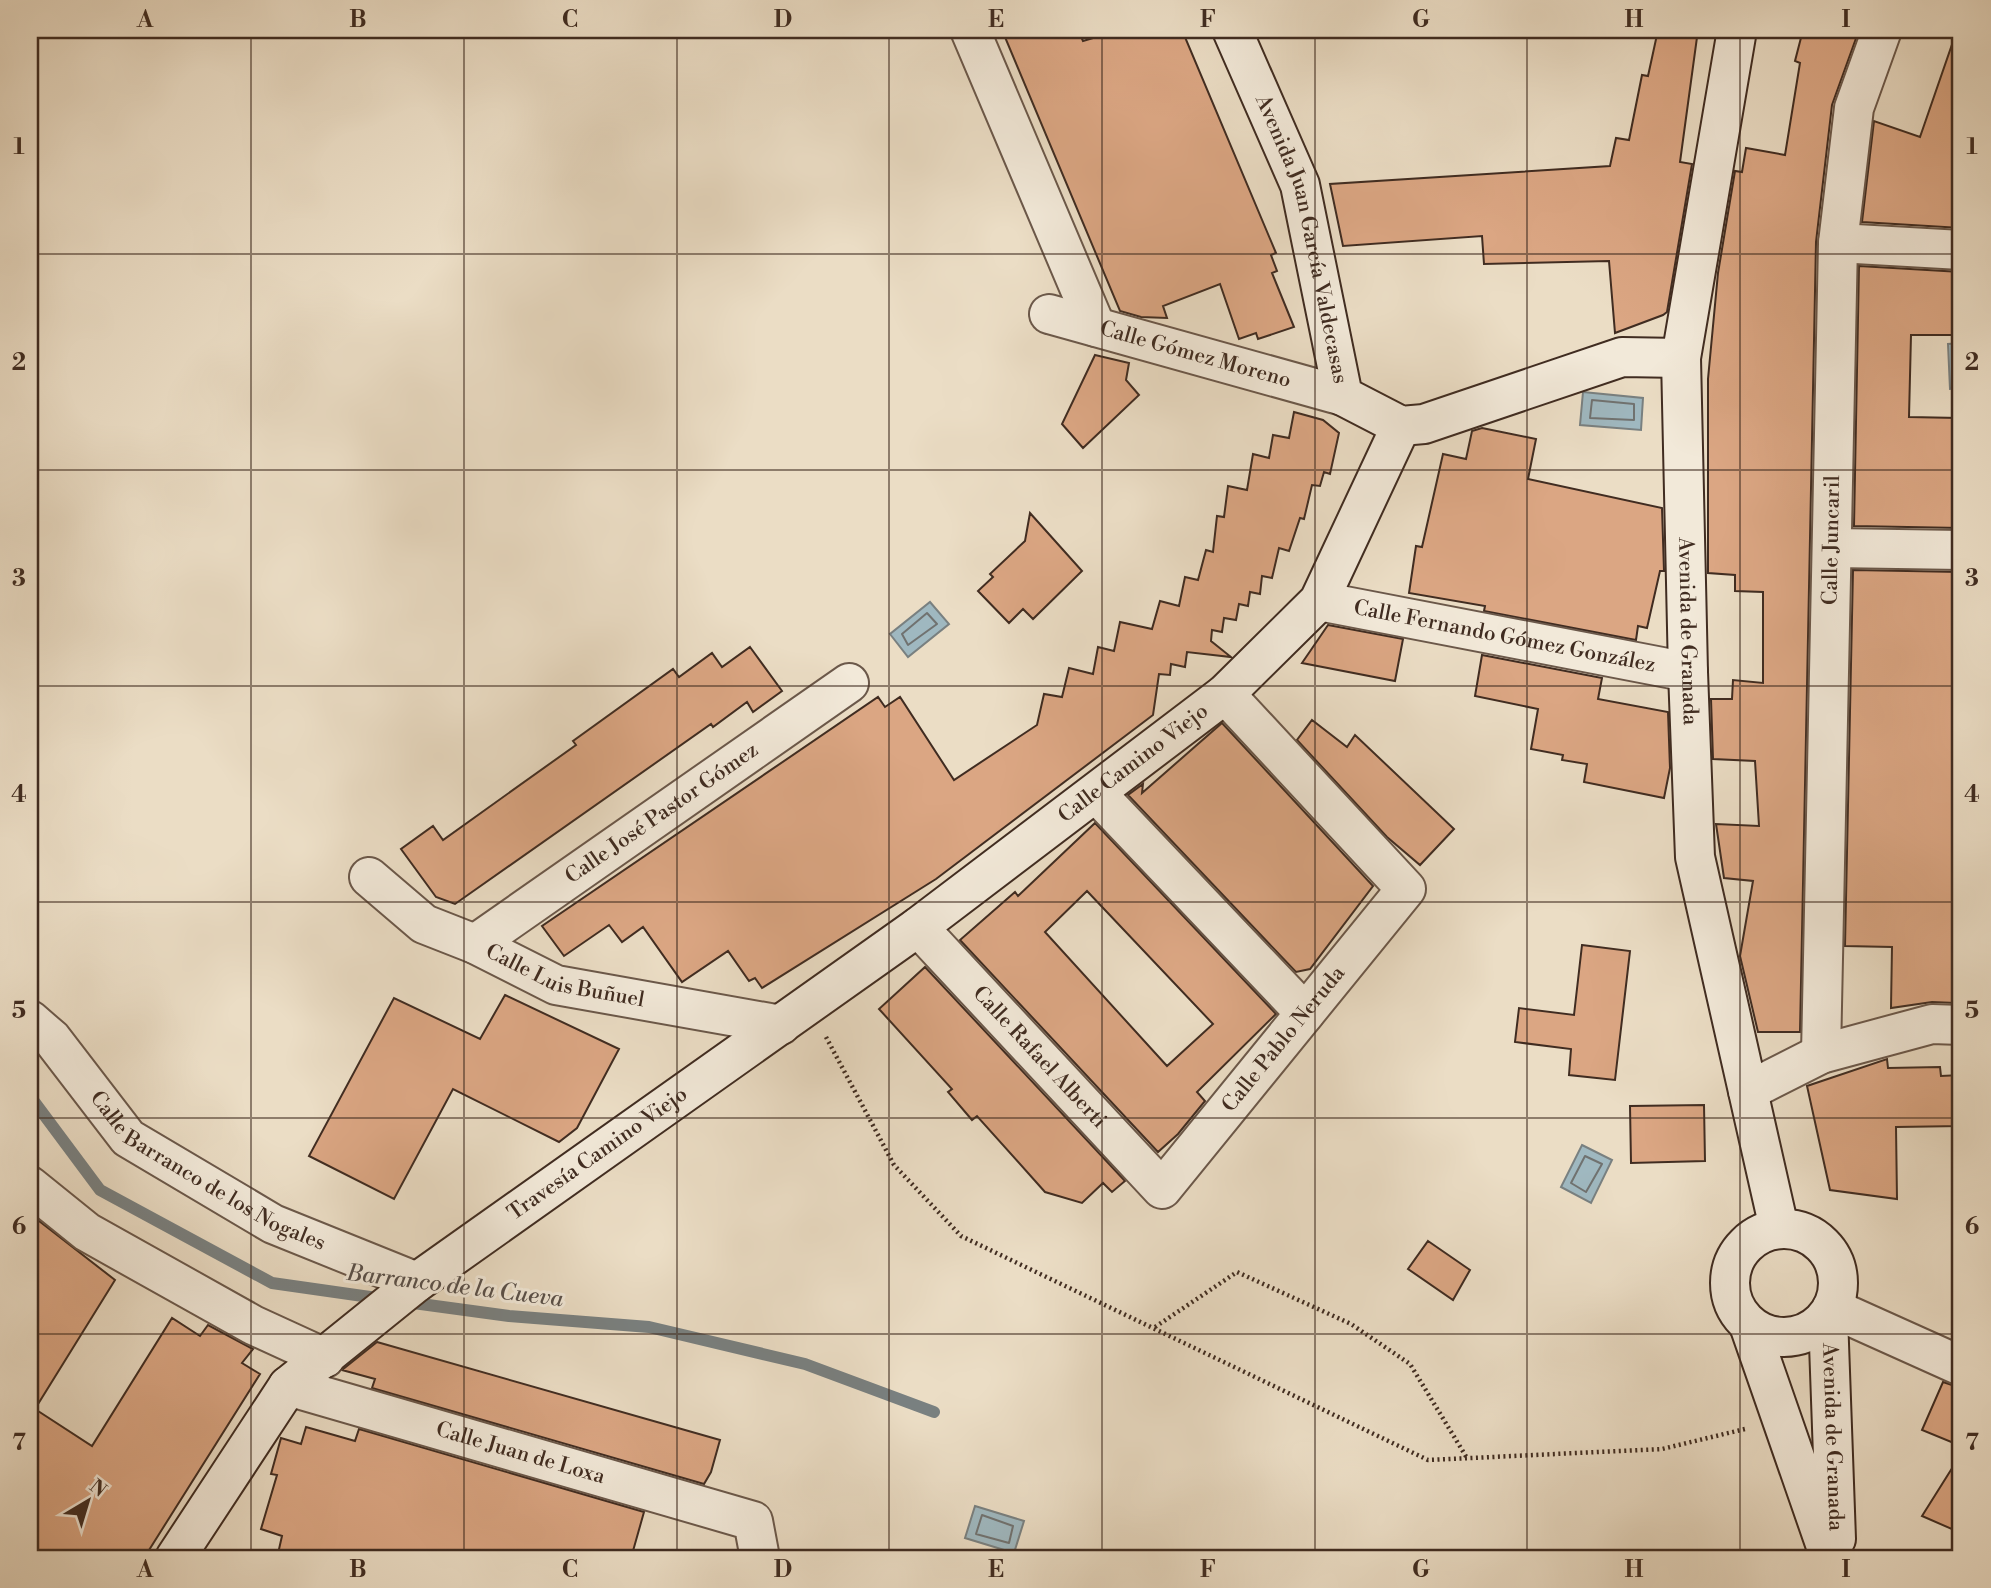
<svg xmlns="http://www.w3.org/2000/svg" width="1991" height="1588" font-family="'Libre Bodoni',serif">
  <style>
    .water { fill: #9fb8c0; stroke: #798080; stroke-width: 2 }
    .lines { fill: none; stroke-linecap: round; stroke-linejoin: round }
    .shore { stroke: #707270; stroke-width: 2 }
    .stream { stroke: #798080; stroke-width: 12 }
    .building { fill: #dba683; stroke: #402c21; stroke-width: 2; fill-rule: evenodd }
    .street-casing { stroke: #6b584a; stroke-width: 42 }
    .secondary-casing { stroke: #402c21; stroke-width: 42 }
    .path { stroke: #402c21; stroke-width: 4.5; stroke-dasharray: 2 3.5; stroke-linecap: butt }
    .street { stroke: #f2e9d9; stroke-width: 38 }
    .secondary { stroke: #f2e9d9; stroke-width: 38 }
    .grid { fill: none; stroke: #402c21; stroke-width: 2; stroke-opacity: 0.55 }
    .labels { text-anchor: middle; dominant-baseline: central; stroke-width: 6; stroke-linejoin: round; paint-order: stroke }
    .street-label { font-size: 21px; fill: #402c21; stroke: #f2e9d9 }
    .water-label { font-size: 23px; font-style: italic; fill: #584f49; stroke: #f2e9d9 }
    .neatline { fill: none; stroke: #402c21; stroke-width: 2.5 }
    .grid-label { font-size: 23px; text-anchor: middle; font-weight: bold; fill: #402c21 }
  </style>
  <rect width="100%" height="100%" fill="#ebddc5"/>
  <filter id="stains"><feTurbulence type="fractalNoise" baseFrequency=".00286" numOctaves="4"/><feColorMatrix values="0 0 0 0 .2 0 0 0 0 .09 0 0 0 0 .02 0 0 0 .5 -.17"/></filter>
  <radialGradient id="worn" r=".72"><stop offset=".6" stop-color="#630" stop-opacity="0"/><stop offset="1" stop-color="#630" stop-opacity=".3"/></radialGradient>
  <path class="water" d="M 1961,343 L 1961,388 L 1950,389 L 1948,344 Z
    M 1583,392 L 1643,398 L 1641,430 L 1580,425 Z
    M 930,602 L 949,624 L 908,657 L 890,634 Z
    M 1582,1145 L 1612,1160 L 1591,1203 L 1561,1187 Z
    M 975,1506 L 1024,1521 L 1014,1553 L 965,1538 Z"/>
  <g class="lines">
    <path class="shore" d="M 1592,400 L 1634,404 L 1634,420 L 1590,418 Z
      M 927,613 L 937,624 L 908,645 L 902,634 Z
      M 1585,1156 L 1602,1164 L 1586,1192 L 1571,1183 Z
      M 982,1515 L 1013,1526 L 1009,1543 L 976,1534 Z"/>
    <path class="stream" d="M 30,1096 L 100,1190 L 272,1283 L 384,1299
      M 406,1302 L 509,1316 L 649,1327 L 805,1364 L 934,1412"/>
  </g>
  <path class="building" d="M 1002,30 L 1078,30 L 1083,41 L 1120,30 L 1182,30 L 1276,253 L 1271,255 L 1277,271 L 1272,273 L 1294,327 L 1258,339 L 1256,333 L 1239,339 L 1220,284 L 1163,306 L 1167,318 L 1141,317 L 1120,311 Z
    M 1658,30 L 1698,30 L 1680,162 L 1692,164 L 1667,312 L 1663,315 L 1615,333 L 1609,261 L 1484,264 L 1482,236 L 1343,246 L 1330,184 L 1610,166 L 1616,138 L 1629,140 L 1642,75 L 1648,76 Z
    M 1803,30 L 1859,30 L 1832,105 L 1816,242 L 1800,1032 L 1758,1032 L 1740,956 L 1753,881 L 1724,878 L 1716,824 L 1759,826 L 1755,761 L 1713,759 L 1711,699 L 1732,699 L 1733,680 L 1763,683 L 1763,592 L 1735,591 L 1735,575 L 1708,573 L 1708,379 L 1718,273 L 1735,171 L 1742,172 L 1746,148 L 1785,155 L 1800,63 L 1795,61 Z
    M 1956,33 L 1961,34 L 1961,228 L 1862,222 L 1874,121 L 1920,137 Z
    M 1859,266 L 1961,272 L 1961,335 L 1911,335 L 1909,417 L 1959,418 L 1961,528 L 1854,526 Z
    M 1095,355 L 1129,363 L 1126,380 L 1139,395 L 1083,448 L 1062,424 Z
    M 1294,412 L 1323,420 L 1339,433 L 1330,474 L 1324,472 L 1320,486 L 1312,485 L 1304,519 L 1300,518 L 1289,551 L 1279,548 L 1272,578 L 1262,576 L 1260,594 L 1250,592 L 1248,606 L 1239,604 L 1236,620 L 1224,618 L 1222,632 L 1212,630 L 1211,641 L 1231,657 L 1187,652 L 1185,667 L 1171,664 L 1170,675 L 1159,674 L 1153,715 L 936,879 L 762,988 L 755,978 L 749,981 L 728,951 L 682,982 L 643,927 L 622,942 L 609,925 L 564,956 L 542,926 L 878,697 L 885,707 L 900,697 L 954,780 L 1037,725 L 1044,694 L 1062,697 L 1069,668 L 1093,674 L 1098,647 L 1114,651 L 1120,622 L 1152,629 L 1160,601 L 1179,606 L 1185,577 L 1198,580 L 1206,550 L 1213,552 L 1217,516 L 1224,517 L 1228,486 L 1247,490 L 1253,454 L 1269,458 L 1273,435 L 1289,438 Z
    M 1482,428 L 1536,439 L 1528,479 L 1662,508 L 1664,571 L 1660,571 L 1647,628 L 1638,626 L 1636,640 L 1484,611 L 1485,606 L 1409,593 L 1416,546 L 1422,547 L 1443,454 L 1466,459 L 1472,431 Z
    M 1030,513 L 1082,571 L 1033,619 L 1023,609 L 1009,623 L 978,591 L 993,577 L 990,574 L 1025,541 Z
    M 1853,570 L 1961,572 L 1961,836 L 1958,911 L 1961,911 L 1961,920 L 1956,1003 L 1932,1002 L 1891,1008 L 1892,947 L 1845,946 Z
    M 1328,625 L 1403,639 L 1395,681 L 1302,663 Z
    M 750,647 L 782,691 L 753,712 L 747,702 L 713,727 L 711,724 L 455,904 L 436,897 L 401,849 L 433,826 L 443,840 L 576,745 L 573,741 L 673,669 L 679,677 L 712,653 L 722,667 Z
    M 1482,655 L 1602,678 L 1598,699 L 1668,712 L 1670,768 L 1664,798 L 1584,782 L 1587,764 L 1562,760 L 1563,755 L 1531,749 L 1538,709 L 1475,696 Z
    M 1312,720 L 1347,747 L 1355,735 L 1454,829 L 1420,865 L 1387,837 L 1297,740 Z
    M 1222,723 L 1373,886 L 1310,969 L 1296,972 L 1128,795 L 1143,784 L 1142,793 Z
    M 1095,823 L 1276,1014 L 1197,1092 L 1205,1101 L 1178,1134 L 1158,1152 L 960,940 L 1015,892 L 1018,896 ZM 1087,891 L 1213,1024 L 1167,1066 L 1045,932 Z
    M 1582,945 L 1630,951 L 1615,1080 L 1569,1075 L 1571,1049 L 1515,1042 L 1519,1008 L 1574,1015 Z
    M 925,967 L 1125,1181 L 1112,1192 L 1103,1183 L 1082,1203 L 1045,1192 L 977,1116 L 972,1120 L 948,1092 L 952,1089 L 879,1009 Z
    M 505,995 L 619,1049 L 577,1128 L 559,1142 L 453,1089 L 394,1199 L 309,1156 L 394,998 L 480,1039 Z
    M 1887,1059 L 1888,1068 L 1940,1067 L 1941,1076 L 1961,1075 L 1961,1126 L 1896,1127 L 1897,1199 L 1830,1190 L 1807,1086 Z
    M 1704,1105 L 1705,1161 L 1631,1163 L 1630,1106 Z
    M 30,1214 L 115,1280 L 35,1409 L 92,1446 L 172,1318 L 200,1336 L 208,1325 L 253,1349 L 242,1363 L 260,1374 L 144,1558 L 30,1558 Z
    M 1428,1241 L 1470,1270 L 1453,1300 L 1408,1269 Z
    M 377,1342 L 720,1440 L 711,1472 L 704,1484 L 372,1388 L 375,1379 L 342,1370 Z
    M 1943,1382 L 1961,1388 L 1961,1446 L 1922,1430 Z
    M 306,1427 L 355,1441 L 359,1429 L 644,1512 L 631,1558 L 277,1558 L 282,1536 L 261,1529 L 277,1475 L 271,1474 L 281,1438 L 301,1444 Z
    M 1961,1454 L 1961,1533 L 1922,1516 Z"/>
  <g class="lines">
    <defs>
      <g id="street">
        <path d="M 970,30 L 1096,327"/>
        <path d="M 1838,243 L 1961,250"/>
        <path id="s1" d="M 1049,314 L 1343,396"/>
        <path d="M 1834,548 L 1961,550"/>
        <path id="s2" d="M 1319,601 L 1688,672"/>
        <path d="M 1096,793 L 1305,1013"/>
        <path id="s3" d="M 369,877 L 424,924 L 475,944 L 556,985 L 781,1025"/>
        <path id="s4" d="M 918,927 L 1162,1189 L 1406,889 L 1225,694"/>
        <path id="s5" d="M 475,944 L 849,683"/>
        <path id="s6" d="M 30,1020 L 52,1039 L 128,1138 L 273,1224 L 417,1282"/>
        <path id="s7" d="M 1821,1054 L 1838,243 L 1854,108 L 1882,30"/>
        <path d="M 1748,1091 L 1821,1054 L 1932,1024 L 1961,1025"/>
        <path d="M 30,1186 L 87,1232 L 253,1325 L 325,1358"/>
        <path d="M 1832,1308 L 1961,1366"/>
        <path id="s8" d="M 288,1386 L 753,1521 L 760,1558"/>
      </g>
      <g id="secondary">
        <path id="s9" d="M 1232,30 L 1300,185 L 1343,396 L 1401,426 L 1424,424 L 1622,357 L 1681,358"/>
        <path id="s10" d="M 1737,30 L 1681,358 L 1688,672 L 1695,857 L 1779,1228"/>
        <circle cx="1784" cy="1283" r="54"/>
        <path id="s11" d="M 1828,1316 L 1836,1539"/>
        <path d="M 1749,1325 L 1830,1558"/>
        <path id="s12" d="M 175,1558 L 288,1386 L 417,1282 L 918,927 L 1225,694 L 1319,601 L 1401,426"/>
      </g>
    </defs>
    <use href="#street" class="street-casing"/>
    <use href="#secondary" class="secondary-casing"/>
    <path class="path" d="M 826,1037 L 894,1165 L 961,1236 L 1428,1460 L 1662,1449 L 1745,1429
      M 1155,1327 L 1237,1272 L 1351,1324 L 1410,1364 L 1467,1458"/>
    <use href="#street" class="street"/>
    <use href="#secondary" class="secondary"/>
  </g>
  <path class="grid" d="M 251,30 L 251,1558M 464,30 L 464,1558M 677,30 L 677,1558M 889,30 L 889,1558M 1102,30 L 1102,1558M 1315,30 L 1315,1558M 1527,30 L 1527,1558M 1740,30 L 1740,1558M 30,254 L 1961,254M 30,470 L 1961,470M 30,686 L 1961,686M 30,902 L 1961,902M 30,1118 L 1961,1118M 30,1334 L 1961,1334"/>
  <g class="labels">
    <g class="street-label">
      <text stroke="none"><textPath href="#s9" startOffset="222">Avenida Juan García Valdecasas</textPath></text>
      <text stroke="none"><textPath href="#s1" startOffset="152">Calle Gómez Moreno</textPath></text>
      <text stroke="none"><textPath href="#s7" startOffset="514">Calle Juncaril</textPath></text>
      <text stroke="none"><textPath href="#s10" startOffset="606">Avenida de Granada</textPath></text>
      <text stroke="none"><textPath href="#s2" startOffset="189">Calle Fernando Gómez González</textPath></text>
      <text stroke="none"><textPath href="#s12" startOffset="1256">Calle Camino Viejo</textPath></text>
      <text stroke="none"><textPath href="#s5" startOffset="228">Calle José Pastor Gómez</textPath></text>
      <text stroke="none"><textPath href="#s3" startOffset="224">Calle Luis Buñuel</textPath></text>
      <text stroke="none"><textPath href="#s4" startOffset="551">Calle Pablo Neruda</textPath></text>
      <text stroke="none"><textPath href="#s4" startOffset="178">Calle Rafael Alberti</textPath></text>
      <text stroke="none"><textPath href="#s12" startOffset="593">Travesía Camino Viejo</textPath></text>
      <text stroke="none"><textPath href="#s6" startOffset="238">Calle Barranco de los Nogales</textPath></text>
      <text stroke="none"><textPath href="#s11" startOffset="121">Avenida de Granada</textPath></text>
      <text stroke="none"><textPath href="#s8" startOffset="242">Calle Juan de Loxa</textPath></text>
    </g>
    <g class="water-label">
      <text transform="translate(455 1286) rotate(7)">Barranco de la Cueva</text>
    </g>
  </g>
  <rect width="1991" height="1588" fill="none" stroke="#ebddc5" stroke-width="77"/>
  <g transform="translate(88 1501) rotate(38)" stroke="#f2e9d9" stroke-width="5" paint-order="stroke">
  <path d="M0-5L12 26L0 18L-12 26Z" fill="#402c21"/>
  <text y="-10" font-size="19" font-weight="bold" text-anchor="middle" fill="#402c21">N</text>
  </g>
  <rect x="38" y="38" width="1914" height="1512" class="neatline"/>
  <g class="grid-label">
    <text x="145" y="27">A</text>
    <text x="358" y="27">B</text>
    <text x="570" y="27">C</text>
    <text x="783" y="27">D</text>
    <text x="996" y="27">E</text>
    <text x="1208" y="27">F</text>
    <text x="1421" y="27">G</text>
    <text x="1634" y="27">H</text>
    <text x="1846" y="27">I</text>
    <text x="19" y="154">1</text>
    <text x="1972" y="154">1</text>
    <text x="19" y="370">2</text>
    <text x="1972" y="370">2</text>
    <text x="19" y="586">3</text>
    <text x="1972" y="586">3</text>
    <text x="19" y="802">4</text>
    <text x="1972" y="802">4</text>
    <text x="19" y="1018">5</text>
    <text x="1972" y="1018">5</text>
    <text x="19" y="1234">6</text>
    <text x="1972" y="1234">6</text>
    <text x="19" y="1450">7</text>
    <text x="1972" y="1450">7</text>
    <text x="145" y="1577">A</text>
    <text x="358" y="1577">B</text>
    <text x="570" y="1577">C</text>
    <text x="783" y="1577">D</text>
    <text x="996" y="1577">E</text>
    <text x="1208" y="1577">F</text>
    <text x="1421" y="1577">G</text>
    <text x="1634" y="1577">H</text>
    <text x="1846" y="1577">I</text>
  </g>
  <rect width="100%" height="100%" filter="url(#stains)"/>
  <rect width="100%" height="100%" fill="url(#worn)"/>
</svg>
